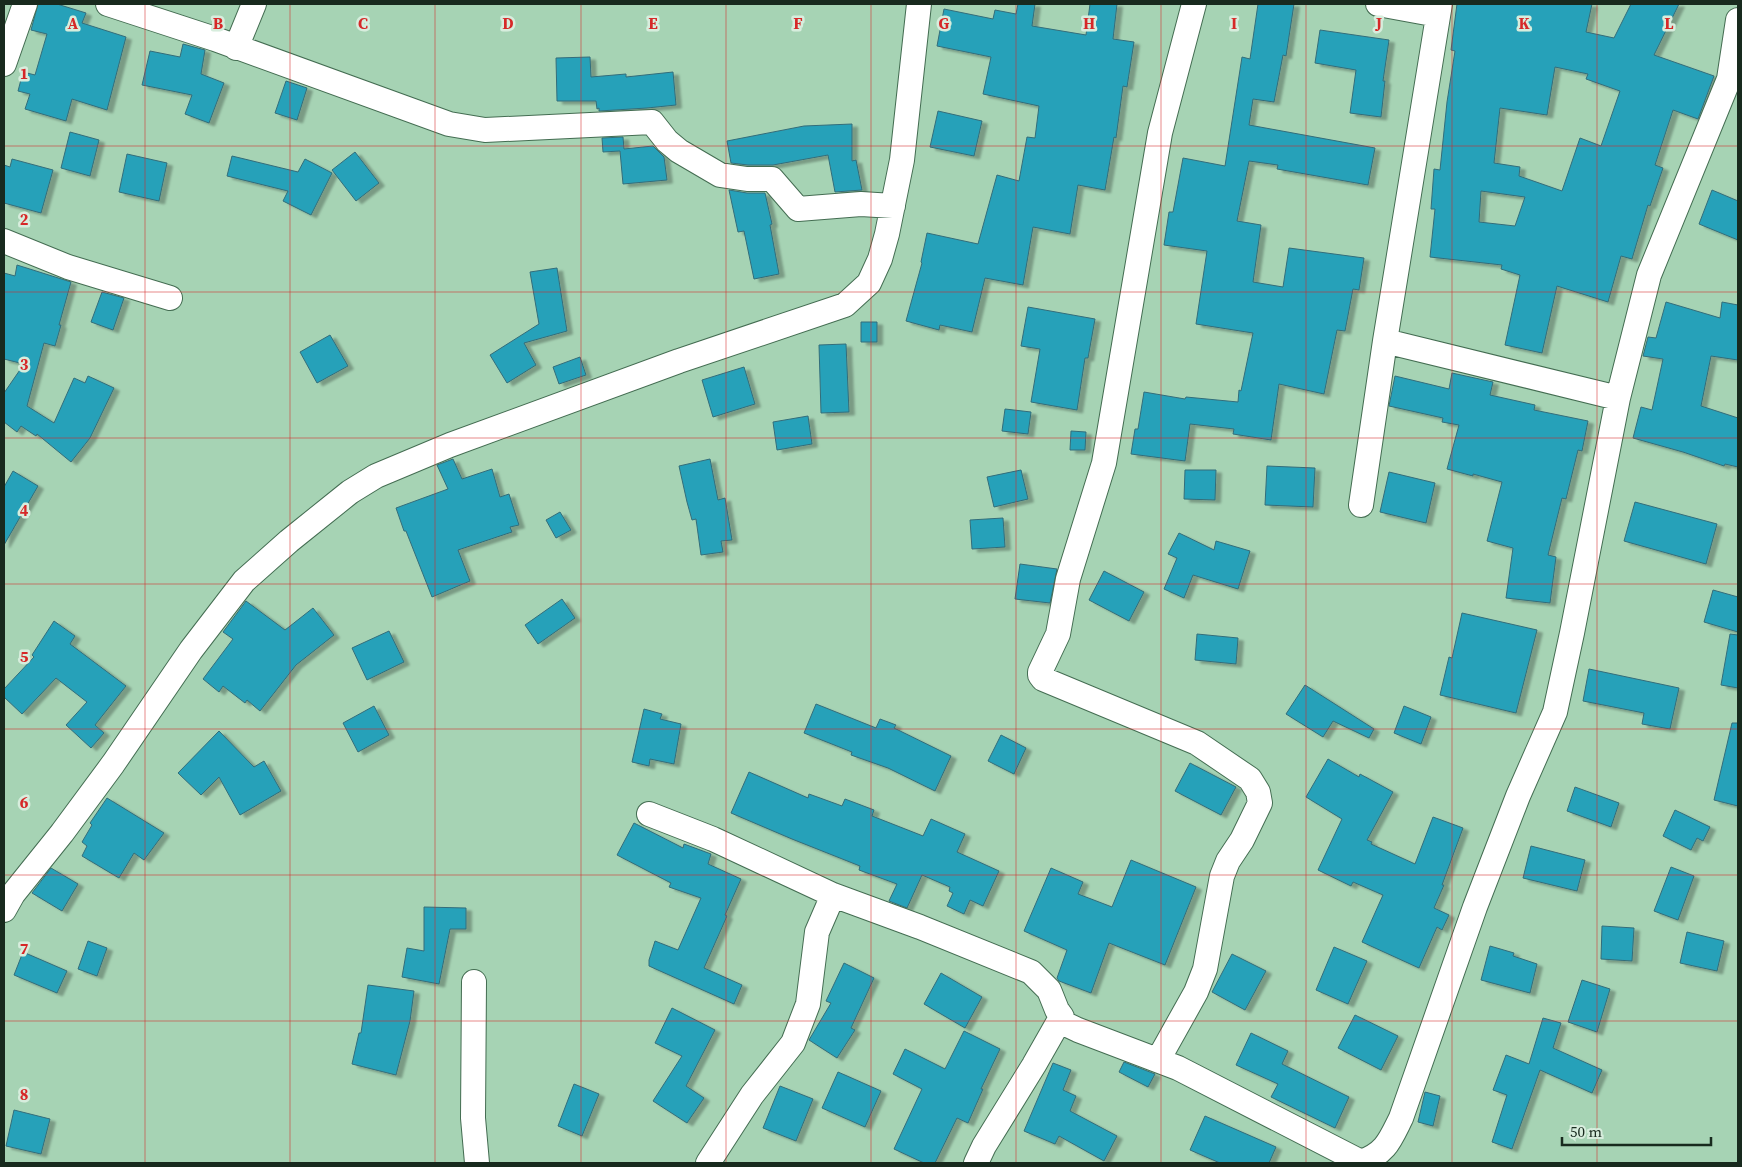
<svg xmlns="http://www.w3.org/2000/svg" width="1742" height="1167" font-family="'Source Serif 4',serif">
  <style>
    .building { fill: #28a1b9; stroke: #336d7a; fill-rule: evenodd; filter: url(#shadow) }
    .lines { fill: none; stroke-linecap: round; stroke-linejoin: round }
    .street-casing { stroke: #446d52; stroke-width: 26 }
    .street { stroke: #fff; stroke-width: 24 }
    .grid { fill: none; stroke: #d62828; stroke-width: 1; stroke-opacity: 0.55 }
    .grid-label { font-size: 16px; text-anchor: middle; font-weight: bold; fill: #d62828; stroke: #d7eddd; stroke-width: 5; stroke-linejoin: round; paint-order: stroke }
  </style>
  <defs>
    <filter id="shadow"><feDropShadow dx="5.5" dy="3" stdDeviation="1" flood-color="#0004"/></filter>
  </defs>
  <rect width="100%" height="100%" fill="#a6d3b4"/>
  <path class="building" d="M 38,4 L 57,4 L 86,13 L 82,23 L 126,37 L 107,110 L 72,99 L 66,121 L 25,109 L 30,94 L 18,91 L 23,72 L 35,75 L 47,34 L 31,30 Z
    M 1018,4 L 1035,4 L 1032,26 L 1086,35 L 1090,4 L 1117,4 L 1113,39 L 1134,42 L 1127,87 L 1123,86 L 1116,138 L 1114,137 L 1105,190 L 1078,185 L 1070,234 L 1033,227 L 1023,285 L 985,278 L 972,332 L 940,325 L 939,330 L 906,321 L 922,263 L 921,262 L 927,233 L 978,244 L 997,175 L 1019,181 L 1027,137 L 1035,138 L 1039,106 L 983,94 L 991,57 L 937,46 L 944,9 L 993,19 L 995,10 L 1016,14 Z
    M 1258,4 L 1294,4 L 1286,56 L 1283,55 L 1274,102 L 1253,99 L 1249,125 L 1375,148 L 1368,185 L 1277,169 L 1278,165 L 1249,161 L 1237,221 L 1261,225 L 1253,282 L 1283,287 L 1289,248 L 1364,258 L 1359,290 L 1353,289 L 1345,331 L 1337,330 L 1324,394 L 1279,384 L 1271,440 L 1233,434 L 1234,429 L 1190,424 L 1185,461 L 1131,454 L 1135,429 L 1138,429 L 1144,392 L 1185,399 L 1186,397 L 1238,402 L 1239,390 L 1241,391 L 1253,333 L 1196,324 L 1207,251 L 1164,245 L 1169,212 L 1173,212 L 1183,158 L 1225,166 L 1242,57 L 1250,59 Z
    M 1457,4 L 1592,4 L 1586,32 L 1614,38 L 1631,4 L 1679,4 L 1654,55 L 1714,76 L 1698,119 L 1673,110 L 1655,165 L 1663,168 L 1650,206 L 1648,205 L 1632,259 L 1621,256 L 1608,302 L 1557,286 L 1542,353 L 1505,345 L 1520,275 L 1501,269 L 1502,265 L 1430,257 L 1435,209 L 1431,209 L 1434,169 L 1440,170 L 1447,102 L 1455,51 L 1451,50 ZM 1555,67 L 1588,74 L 1586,79 L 1620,91 L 1601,146 L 1580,138 L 1562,191 L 1519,176 L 1520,167 L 1494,163 L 1500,108 L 1547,115 ZM 1481,191 L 1525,197 L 1515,226 L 1479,222 Z
    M 1320,30 L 1389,40 L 1383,81 L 1385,81 L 1381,117 L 1350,113 L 1356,70 L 1315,63 Z
    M 183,44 L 205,50 L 201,74 L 224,83 L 209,123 L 185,114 L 192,95 L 142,85 L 150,51 L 180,57 Z
    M 590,57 L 591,77 L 626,74 L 626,77 L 673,72 L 676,105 L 647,108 L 599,111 L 599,108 L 597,109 L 596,101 L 557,101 L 556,58 Z
    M 286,81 L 307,88 L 297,120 L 275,113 Z
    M 938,111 L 982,121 L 974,156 L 930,147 Z
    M 852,124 L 852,161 L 856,160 L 862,190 L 835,192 L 828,155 L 773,165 L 748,165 L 731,163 L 727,141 L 804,126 Z
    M 70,132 L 99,140 L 90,176 L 61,168 Z
    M 623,137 L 624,149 L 653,146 L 664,157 L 667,180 L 623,184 L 620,151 L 603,152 L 602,138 Z
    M 355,152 L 379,183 L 356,201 L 332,170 Z
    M 127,154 L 167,163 L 159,201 L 119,192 Z
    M 232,156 L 298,172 L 305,159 L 332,173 L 311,215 L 283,201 L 288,191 L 227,176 Z
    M 12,159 L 53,170 L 41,213 L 4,203 L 4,165 L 10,167 Z
    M 729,190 L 747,193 L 765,193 L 772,224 L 770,225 L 779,274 L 754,279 L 744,231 L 738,232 Z
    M 1712,190 L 1738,201 L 1738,240 L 1699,224 Z
    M 17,265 L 71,282 L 59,325 L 61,325 L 55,346 L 44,343 L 27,406 L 54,423 L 74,378 L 85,383 L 88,376 L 114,388 L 90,438 L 71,462 L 37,434 L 36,436 L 21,426 L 17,432 L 4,422 L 4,393 L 24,364 L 4,359 L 4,273 L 15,276 Z
    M 557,268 L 567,331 L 524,343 L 536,365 L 507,383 L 490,355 L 539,324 L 530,272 Z
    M 102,292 L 124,298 L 113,330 L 91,322 Z
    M 1666,302 L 1720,318 L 1722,302 L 1738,305 L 1738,360 L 1711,356 L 1701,406 L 1738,418 L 1738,467 L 1725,464 L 1724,466 L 1683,452 L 1633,438 L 1641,407 L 1652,410 L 1663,359 L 1643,356 L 1648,337 L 1656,338 Z
    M 1028,307 L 1095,319 L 1088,358 L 1085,358 L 1077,410 L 1031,402 L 1040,349 L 1021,346 Z
    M 861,322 L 877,322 L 877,342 L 861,342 Z
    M 330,335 L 348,366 L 317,383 L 300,352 Z
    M 846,344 L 849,412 L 821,413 L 819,345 Z
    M 580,357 L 586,375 L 559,384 L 553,367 Z
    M 744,367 L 755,404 L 713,417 L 702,380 Z
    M 1452,373 L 1493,382 L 1490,395 L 1535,405 L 1534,410 L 1588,421 L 1582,451 L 1578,450 L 1566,499 L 1562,498 L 1548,555 L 1556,557 L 1550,603 L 1506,598 L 1513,548 L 1487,541 L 1502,482 L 1473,474 L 1473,476 L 1447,469 L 1459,425 L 1442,422 L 1443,418 L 1389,406 L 1395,376 L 1449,389 Z
    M 1005,409 L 1031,412 L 1028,434 L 1002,431 Z
    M 808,416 L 812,444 L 777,450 L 773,422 Z
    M 1071,431 L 1086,432 L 1085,450 L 1070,450 Z
    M 453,459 L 462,479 L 492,469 L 500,497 L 509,494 L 519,525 L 510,527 L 512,532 L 458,550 L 470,581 L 432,597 L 406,531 L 404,531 L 396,508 L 448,489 L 437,465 Z
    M 710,459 L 718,500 L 725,498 L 732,540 L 721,541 L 723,552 L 701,555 L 696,519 L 692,520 L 687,502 L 679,466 Z
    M 1267,466 L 1315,468 L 1313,507 L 1265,505 Z
    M 1021,470 L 1028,499 L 994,507 L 987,477 Z
    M 1185,470 L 1216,470 L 1215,500 L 1184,499 Z
    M 13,471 L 38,486 L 4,545 L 4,487 Z
    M 1389,472 L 1435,483 L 1426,523 L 1380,512 Z
    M 1635,502 L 1717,524 L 1706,564 L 1624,541 Z
    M 560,512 L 571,530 L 556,538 L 546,520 Z
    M 1003,518 L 1005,547 L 972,549 L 970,520 Z
    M 1179,533 L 1214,550 L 1216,541 L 1250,551 L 1238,589 L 1193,575 L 1184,598 L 1164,589 L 1177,558 L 1168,554 Z
    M 1020,564 L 1057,569 L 1050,603 L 1015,599 Z
    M 1104,571 L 1144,592 L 1129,621 L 1089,600 Z
    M 1713,590 L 1738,597 L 1738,632 L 1704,622 Z
    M 562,599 L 575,618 L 538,644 L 525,625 Z
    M 246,601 L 285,630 L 313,608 L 334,635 L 296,665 L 260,711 L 247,700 L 245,703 L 223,686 L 219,692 L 203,679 L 233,639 L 223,632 Z
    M 1462,613 L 1537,630 L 1516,713 L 1440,695 L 1449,657 L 1452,658 Z
    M 54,621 L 75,636 L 70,644 L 126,686 L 95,725 L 104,733 L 91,748 L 66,725 L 87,702 L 56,678 L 22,714 L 4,697 L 4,689 L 34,657 L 32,655 Z
    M 389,631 L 404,662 L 367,680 L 352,648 Z
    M 1197,634 L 1238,638 L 1236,664 L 1195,660 Z
    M 1730,634 L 1738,635 L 1738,688 L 1721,685 Z
    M 1589,669 L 1679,688 L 1670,729 L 1642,724 L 1644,713 L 1583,701 Z
    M 1305,685 L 1374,729 L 1369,738 L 1333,721 L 1323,737 L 1286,714 Z
    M 816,704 L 876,728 L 880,719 L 896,725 L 894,728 L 951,756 L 935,791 L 888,768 L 851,755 L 852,752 L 804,733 Z
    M 374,706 L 389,735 L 358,752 L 343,723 Z
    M 1404,706 L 1431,717 L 1421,744 L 1394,733 Z
    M 644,709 L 662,714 L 660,719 L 681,724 L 674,764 L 650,759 L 649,766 L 632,762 Z
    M 1732,723 L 1738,723 L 1738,806 L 1714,800 Z
    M 219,731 L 254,767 L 264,761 L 281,791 L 240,815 L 219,777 L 201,795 L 178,773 Z
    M 1001,735 L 1026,748 L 1014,774 L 988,761 Z
    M 1328,759 L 1359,777 L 1360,774 L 1393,792 L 1367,840 L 1372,842 L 1371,844 L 1415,864 L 1433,817 L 1463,828 L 1442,885 L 1444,885 L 1434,908 L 1449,915 L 1442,930 L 1437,927 L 1419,968 L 1362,942 L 1383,895 L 1353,882 L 1351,886 L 1318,870 L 1342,819 L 1306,797 Z
    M 1190,763 L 1236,787 L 1221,815 L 1175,791 Z
    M 749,772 L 808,798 L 809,794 L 842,806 L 845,799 L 874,810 L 872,816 L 923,836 L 931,819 L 965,834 L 957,852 L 999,871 L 983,906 L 970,900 L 964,914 L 947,906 L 953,893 L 949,891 L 950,887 L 922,875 L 907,908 L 889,901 L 897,884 L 859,870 L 860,866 L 792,839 L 731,813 Z
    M 1575,787 L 1619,803 L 1611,827 L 1567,811 Z
    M 107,798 L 164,833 L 144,860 L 134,853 L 119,878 L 82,856 L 87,846 L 82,842 L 92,825 L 90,823 Z
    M 1675,810 L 1710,827 L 1703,841 L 1697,838 L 1691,850 L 1663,836 Z
    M 634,823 L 683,848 L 684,844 L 711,854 L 708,864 L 741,879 L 725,915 L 727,916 L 704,968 L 742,985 L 734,1004 L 649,966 L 649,960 L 655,941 L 678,950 L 701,898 L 669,887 L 671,883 L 617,855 Z
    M 1531,846 L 1585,860 L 1577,891 L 1523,878 Z
    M 1131,860 L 1196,887 L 1165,965 L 1109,943 L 1091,993 L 1059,981 L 1057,978 L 1067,950 L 1024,931 L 1051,868 L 1083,882 L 1078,894 L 1112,907 Z
    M 1671,867 L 1694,876 L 1678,920 L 1654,911 Z
    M 51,868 L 78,884 L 62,911 L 32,893 Z
    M 424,907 L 466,908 L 466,929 L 450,929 L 439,984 L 402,977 L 407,948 L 424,951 Z
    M 1602,926 L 1634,928 L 1632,961 L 1601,959 Z
    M 1687,932 L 1724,941 L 1717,971 L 1680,963 Z
    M 88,941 L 107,948 L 97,976 L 78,969 Z
    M 1490,946 L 1514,953 L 1513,956 L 1537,964 L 1530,993 L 1481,980 Z
    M 1334,947 L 1367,961 L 1348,1004 L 1316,990 Z
    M 23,952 L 67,971 L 57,993 L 14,975 Z
    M 1232,954 L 1266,971 L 1245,1010 L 1212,992 Z
    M 844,963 L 874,978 L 851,1028 L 855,1030 L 837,1058 L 809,1040 L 831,1003 L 826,1001 Z
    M 941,973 L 982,997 L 965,1028 L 924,1004 Z
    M 1582,980 L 1610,989 L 1597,1032 L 1568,1022 Z
    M 368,985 L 414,991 L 410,1021 L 396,1075 L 352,1064 L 359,1033 L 361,1033 Z
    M 672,1008 L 715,1030 L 686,1086 L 704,1098 L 687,1123 L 653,1101 L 682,1056 L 655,1043 Z
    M 1355,1015 L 1398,1036 L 1381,1070 L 1338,1048 Z
    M 1543,1018 L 1561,1023 L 1553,1048 L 1602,1070 L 1592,1093 L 1540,1070 L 1512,1149 L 1492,1142 L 1507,1095 L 1493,1090 L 1506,1055 L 1529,1064 Z
    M 964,1031 L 1000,1049 L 981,1089 L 983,1089 L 968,1123 L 957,1118 L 935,1163 L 924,1163 L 894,1149 L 922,1089 L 893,1074 L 905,1049 L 945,1069 Z
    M 1251,1033 L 1288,1051 L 1282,1064 L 1349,1097 L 1335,1128 L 1271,1097 L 1278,1084 L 1236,1065 Z
    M 1124,1062 L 1155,1074 L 1148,1087 L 1119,1072 Z
    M 1053,1063 L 1071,1070 L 1063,1090 L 1076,1096 L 1070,1111 L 1117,1136 L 1104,1161 L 1059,1136 L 1055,1144 L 1024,1131 Z
    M 838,1072 L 881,1091 L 865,1127 L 822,1108 Z
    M 574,1084 L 599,1094 L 582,1136 L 558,1126 Z
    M 780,1086 L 813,1099 L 796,1141 L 763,1128 Z
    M 1425,1092 L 1440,1096 L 1433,1126 L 1418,1122 Z
    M 14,1110 L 50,1119 L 41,1154 L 6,1146 Z
    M 1205,1116 L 1276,1147 L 1269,1163 L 1220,1163 L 1190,1150 Z"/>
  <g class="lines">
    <defs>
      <path id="street" d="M 108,4 L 215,39 L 449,124 L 485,130 L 652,122 L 667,141 L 679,151 L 720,175 L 747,179 L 772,179 L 798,209 L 861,204 L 893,206
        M 1378,4 L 1438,15
        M 236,48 L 254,4
        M 4,64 L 25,4
        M 4,241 L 68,267 L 170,298
        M 1385,341 L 1618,398
        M 1361,505 L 1385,341 L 1440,4
        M 649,814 L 713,839 L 833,895 L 920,927 L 1031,972 L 1049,990 L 1057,1010 L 1062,1017 L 1059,1021 L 1078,1030 L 1178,1068 L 1361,1162 C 1386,1153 1390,1140 1401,1118 L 1475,907 L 1518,796 L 1555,712 L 1572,633 L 1618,398 L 1649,275 L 1729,79 L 1738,20
        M 4,910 L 13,894 L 62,833 L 113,764 L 191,650 L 244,581 L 289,541 L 350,492 L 376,476 L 450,445 L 679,361 L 845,305 L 869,283 L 880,259 L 887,234 L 902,160 L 919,4
        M 474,982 L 473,1118 L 477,1163
        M 1158,1060 L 1196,992 L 1205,969 L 1222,876 L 1228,861 L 1242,840 L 1260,803 L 1258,792 L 1250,779 L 1197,743 L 1043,679 L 1040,675 L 1040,672 L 1058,634 L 1068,579 L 1104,463 L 1160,133 L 1194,4
        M 708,1163 L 752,1095 L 793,1043 L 808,1004 L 817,932 L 833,895
        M 976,1163 L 984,1146 L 1034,1065 L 1059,1021"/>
    </defs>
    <use href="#street" class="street-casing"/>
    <use href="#street" class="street"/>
  </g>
  <path class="grid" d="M 145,4 L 145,1163M 290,4 L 290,1163M 435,4 L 435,1163M 581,4 L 581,1163M 726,4 L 726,1163M 871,4 L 871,1163M 1016,4 L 1016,1163M 1161,4 L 1161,1163M 1306,4 L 1306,1163M 1452,4 L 1452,1163M 1597,4 L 1597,1163M 4,146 L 1738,146M 4,292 L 1738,292M 4,438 L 1738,438M 4,584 L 1738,584M 4,729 L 1738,729M 4,875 L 1738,875M 4,1021 L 1738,1021"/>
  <g class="grid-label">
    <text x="73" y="29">A</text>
    <text x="218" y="29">B</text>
    <text x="363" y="29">C</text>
    <text x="508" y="29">D</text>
    <text x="653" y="29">E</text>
    <text x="798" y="29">F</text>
    <text x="944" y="29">G</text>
    <text x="1089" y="29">H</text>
    <text x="1234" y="29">I</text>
    <text x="1379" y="29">J</text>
    <text x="1524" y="29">K</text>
    <text x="1669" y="29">L</text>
    <text x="24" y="79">1</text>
    <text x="24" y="225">2</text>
    <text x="24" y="370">3</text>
    <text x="24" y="516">4</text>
    <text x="24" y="662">5</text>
    <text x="24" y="808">6</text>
    <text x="24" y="954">7</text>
    <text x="24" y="1100">8</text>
  </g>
  <rect width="1742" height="1167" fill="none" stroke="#182a1e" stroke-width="10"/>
  <path d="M1562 1137v8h149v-8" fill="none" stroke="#182a1e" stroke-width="2.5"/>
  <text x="1570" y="1137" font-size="15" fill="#182a1e" stroke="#d7eddd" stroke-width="4" paint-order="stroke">50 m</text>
</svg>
